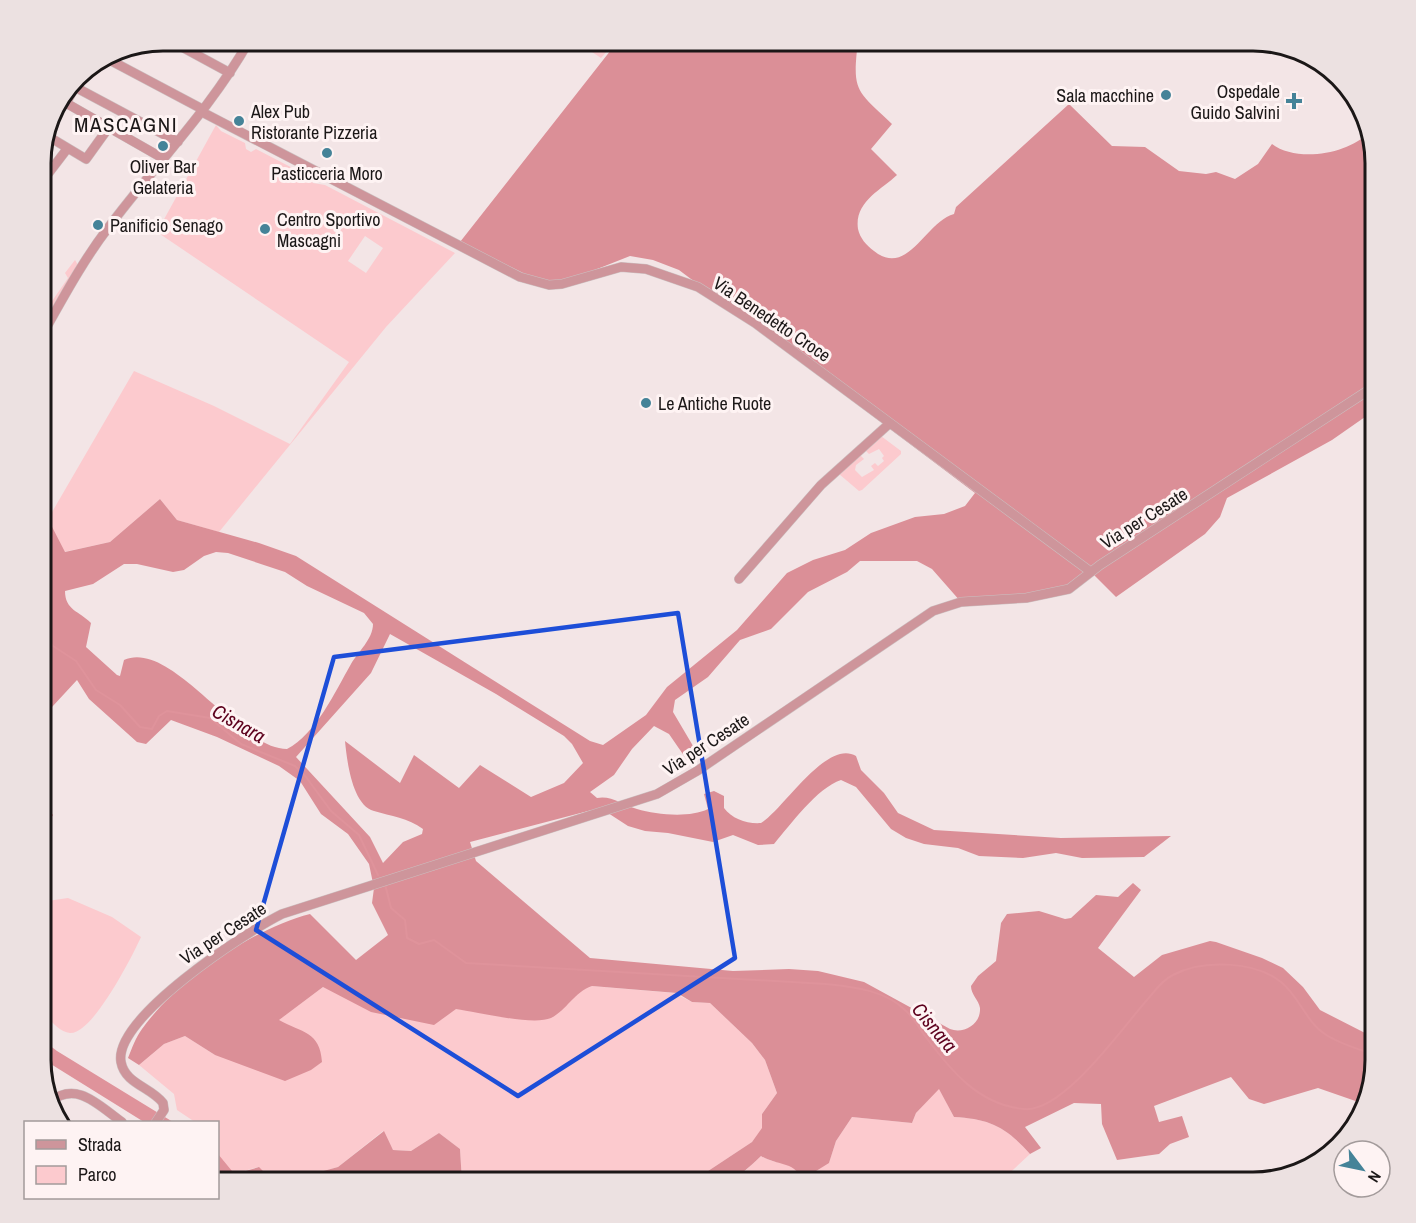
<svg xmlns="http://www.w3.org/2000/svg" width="1416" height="1223" font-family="'Archivo Narrow',sans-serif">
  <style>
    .green { fill: #fccace; fill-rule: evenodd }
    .forest { fill: #db8f97; fill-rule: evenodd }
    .water { fill: #df939b }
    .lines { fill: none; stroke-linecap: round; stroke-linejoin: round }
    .stream { stroke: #df939b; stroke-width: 2 }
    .minor-casing { stroke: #ccc0c1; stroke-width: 10 }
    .minor { stroke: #ce959b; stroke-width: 9 }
    .marked { fill: none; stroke: #1d4ed8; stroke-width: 4.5; stroke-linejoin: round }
    .poi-dot { fill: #458398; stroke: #fef3f3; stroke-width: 2 }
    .labels { text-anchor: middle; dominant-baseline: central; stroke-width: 6; stroke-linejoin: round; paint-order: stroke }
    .poi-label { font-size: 18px; fill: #1b1717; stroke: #fef3f3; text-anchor: start }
    .street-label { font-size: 18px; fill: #1b1717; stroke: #fef3f3 }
    .water-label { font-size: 20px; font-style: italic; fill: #5d001d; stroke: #fef3f3 }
    .quarter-label { font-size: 21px; letter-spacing: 1.5px; fill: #1b1717; stroke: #fef3f3 }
    .rim { fill: none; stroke: #1b1717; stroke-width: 3 }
  </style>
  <rect width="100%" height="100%" fill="#f3e5e6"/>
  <path class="green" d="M 581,41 L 616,41 L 601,58 L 580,44 Z
    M 216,125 L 221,131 L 245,143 L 246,149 L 251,152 L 256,149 L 304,174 L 313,183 L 325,185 L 455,253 L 386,327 L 219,532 L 177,520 L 160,499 L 110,542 L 64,552 L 48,519 L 134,371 L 214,406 L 290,444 L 349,362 L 157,232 ZM 365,236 L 383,248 L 366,273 L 348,261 Z
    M 75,260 L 78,265 L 41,329 L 41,317 L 68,278 L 65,273 Z
    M 881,436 L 901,451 L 901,454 L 862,490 L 859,491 L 839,474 L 860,455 L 864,459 L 856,465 L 855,470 L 862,477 L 874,470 L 871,466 L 875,463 L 878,466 L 884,461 L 882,458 L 884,456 L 879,449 L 869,454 L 865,450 Z
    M 68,898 L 112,917 L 141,937 C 132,957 92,1035 70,1033 C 58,1032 49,1018 41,1010 L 41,902 Z
    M 592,986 L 674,993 L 692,1002 L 710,1003 L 752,1043 L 765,1060 L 777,1093 L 762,1114 L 763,1128 L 752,1142 L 696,1179 L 697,1182 L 462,1182 L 460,1149 L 439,1133 L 411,1151 L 393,1150 L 383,1131 L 338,1167 L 283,1182 L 274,1182 L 258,1167 L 218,1179 L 218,1122 L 195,1122 L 177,1110 L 174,1094 L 139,1065 L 164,1044 L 185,1036 L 215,1055 L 278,1020 L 323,987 L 540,1020 L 582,989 Z
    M 939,1088 L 954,1117 C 990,1119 1006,1127 1030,1154 L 1000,1182 L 726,1182 L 742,1174 L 761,1156 C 783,1168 804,1164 829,1163 L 836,1141 L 852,1117 L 912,1123 L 916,1113 Z"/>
  <path class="forest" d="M 618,41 L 858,41 C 852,92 856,90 892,124 L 871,149 L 897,175 C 881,190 854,202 858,229 C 860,238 866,245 874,251 C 908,278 925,222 954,214 L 956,207 L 1069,104 L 1112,146 L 1145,147 L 1179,171 L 1206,174 L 1216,172 L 1235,179 L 1258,164 L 1272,144 C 1297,163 1349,154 1369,132 L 1375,163 L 1375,410 L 1332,440 L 1227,498 L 1220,517 L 1205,534 L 1116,597 L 1091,572 L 1069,589 L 961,602 L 932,569 L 917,561 L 860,561 L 847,572 L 808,592 L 771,629 L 740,640 L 708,677 L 675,700 L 673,712 L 696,751 L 696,764 L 689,763 L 669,734 L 654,726 L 632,749 L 614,775 L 590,792 L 597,798 C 611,795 623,805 637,809 C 657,815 690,818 708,809 L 704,794 L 714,791 L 724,796 L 724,808 C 732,819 747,824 761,823 C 783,810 827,738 856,756 L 861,770 L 884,793 L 898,813 L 934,830 L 1061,838 L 1171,836 L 1144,857 L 1082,858 L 1056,853 L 1023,858 L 979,856 L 958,848 L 924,844 L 906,838 L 891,829 L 856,787 L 841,780 C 817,788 791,824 774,844 L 758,845 L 733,835 L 713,842 L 668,833 L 645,831 L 628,826 L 608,813 L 592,810 L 470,842 L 476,861 L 590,958 L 733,971 L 789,969 L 818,971 L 864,982 L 950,1029 C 963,1034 981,1025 980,1008 C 979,1000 971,995 971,986 L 978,976 L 996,961 L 1001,923 L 1007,914 L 1039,911 L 1065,919 L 1071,918 L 1096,895 L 1118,897 L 1133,883 L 1141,890 L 1098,948 L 1134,977 L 1162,955 L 1210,941 L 1216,942 L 1262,958 L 1283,968 L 1303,987 L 1320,1010 L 1367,1034 L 1375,1034 L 1375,1060 L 1367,1105 L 1318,1088 L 1264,1104 L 1249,1099 L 1231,1077 L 1154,1106 L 1159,1122 L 1182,1116 L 1189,1137 L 1170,1144 L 1159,1154 L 1117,1160 L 1102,1124 L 1101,1104 L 1074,1103 L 1025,1127 L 1041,1148 L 1030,1154 C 1006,1127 990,1119 954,1117 L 939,1089 L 916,1113 L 912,1123 L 852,1117 L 836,1141 L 829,1163 L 808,1176 C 796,1174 795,1167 786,1165 C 777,1162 769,1161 761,1156 C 736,1180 732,1182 697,1182 L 696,1179 L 752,1142 L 762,1128 L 762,1114 L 777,1093 L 765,1060 L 752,1043 L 710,1003 L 692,1002 L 677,993 L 592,986 C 574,992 567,1010 551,1018 C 533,1026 477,1012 456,1009 L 434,1025 L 371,1012 L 323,987 L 279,1020 C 302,1033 320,1031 322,1062 L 311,1070 L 285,1081 L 215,1055 L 185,1036 L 164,1044 L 139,1065 L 128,1058 C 132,1048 136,1037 142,1029 C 177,980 252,929 310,914 L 356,960 L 388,935 L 372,903 L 374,888 L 369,864 L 348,834 L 321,814 L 300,781 L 279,766 L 217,737 L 171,720 L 146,744 L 137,742 L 89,699 L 77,680 L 52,707 L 41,732 L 41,518 L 48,519 L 65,552 L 110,542 L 160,499 L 177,520 L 259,543 L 296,556 L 590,741 L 603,745 L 646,715 L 667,687 L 737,630 L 787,573 L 813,560 L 845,550 L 871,533 L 915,517 L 944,514 L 965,506 L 975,493 L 679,270 L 653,260 L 630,256 L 562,283 L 531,277 L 460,242 ZM 216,552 L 228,553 L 285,572 L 307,586 L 364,613 L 373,624 C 373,639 358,652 351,664 C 335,692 316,734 287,749 C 237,749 172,639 124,660 L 120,676 L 117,675 L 86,647 L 91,623 C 79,611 65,610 65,591 L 93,584 L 124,564 L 137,564 L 173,572 L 184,570 L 204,556 ZM 390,634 L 496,694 L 564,736 L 572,744 L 583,763 L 564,783 L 531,797 L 480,765 L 459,788 L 414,755 L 400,783 L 345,741 C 347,761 352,805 374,811 C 391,816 408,818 423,829 L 422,834 L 403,842 L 383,863 L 370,837 L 296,757 L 371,673 Z
    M 41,801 L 53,815 L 41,835 Z
    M 384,1131 L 393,1150 L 411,1151 L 439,1133 L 460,1149 L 462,1182 L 283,1182 L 338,1167 Z
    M 259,1167 L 274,1182 L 218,1182 L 218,1179 Z"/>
  <path class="water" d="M 41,1039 L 57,1051 L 173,1122 L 144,1122 L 54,1066 L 41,1057 Z
    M 218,1154 L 241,1182 L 227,1182 L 218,1171 Z"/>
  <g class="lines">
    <path class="stream" d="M 41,632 L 53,646 L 76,661 L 96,690 L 120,705 L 140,727 L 152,729 L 159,716 L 167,711 L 210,718 L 241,744 L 295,766 L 306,777 L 331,811 L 359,835 L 378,875
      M 385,884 L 391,908 L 405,920 L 407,938 L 419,944 L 434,940 L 466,963 L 826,984 C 853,987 886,990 906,1011 C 914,1018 919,1028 925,1036 C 951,1071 979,1105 1024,1109 C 1063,1113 1122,1028 1147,1000 C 1155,991 1162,980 1173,975 C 1202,959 1255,961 1281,982 C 1299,996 1306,1022 1325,1034 C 1339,1044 1359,1049 1375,1055"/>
    <defs>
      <path id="minor" d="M 171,41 L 230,73
        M 104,57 L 204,110
        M 85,69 L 66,103 L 164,159
        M 75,87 L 178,142
        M 202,112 L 520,277 L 549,285 L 562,284 L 621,267 L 646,269 L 698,287 L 755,323 L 1091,572
        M 46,135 L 86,159 L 109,127
        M 41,183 L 67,149
        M 41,337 C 62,300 82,262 108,228 C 155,165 210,110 249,41
        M 739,579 L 821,485 L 890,423
        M 50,1102 C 77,1080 99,1106 122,1122
        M 156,1122 L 164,1110 L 163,1103 C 151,1087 125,1084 121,1062 C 113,1018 246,932 282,914 L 657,794 L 697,771 L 933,611 L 961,602 L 1026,598 L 1069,589 L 1100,565 L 1375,386"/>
    </defs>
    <use href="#minor" class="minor-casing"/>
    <use href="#minor" class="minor"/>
  </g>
  <path class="marked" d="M 678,613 L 735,958 L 518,1096 L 256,930 L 334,657 Z"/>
  <g class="poi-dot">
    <circle cx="1166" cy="95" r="6"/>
    <path d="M1291 92h6v6h6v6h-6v6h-6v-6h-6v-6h6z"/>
    <circle cx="239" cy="121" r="6"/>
    <circle cx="163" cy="146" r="6"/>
    <circle cx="327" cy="153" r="6"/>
    <circle cx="98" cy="225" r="6"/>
    <circle cx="265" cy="229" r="6"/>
    <circle cx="646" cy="403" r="6"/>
  </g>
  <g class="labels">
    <g class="poi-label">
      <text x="1280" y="91" text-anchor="end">Ospedale<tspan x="1280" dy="21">Guido Salvini</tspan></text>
      <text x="1154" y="95" text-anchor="end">Sala macchine</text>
      <text x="251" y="111">Alex Pub<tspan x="251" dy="21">Ristorante Pizzeria</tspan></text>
      <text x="163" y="166" text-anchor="middle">Oliver Bar<tspan x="163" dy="21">Gelateria</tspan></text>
      <text x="327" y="173" text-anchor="middle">Pasticceria Moro</text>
      <text x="277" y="219">Centro Sportivo<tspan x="277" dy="21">Mascagni</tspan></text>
      <text x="110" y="225">Panificio Senago</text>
      <text x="658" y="403">Le Antiche Ruote</text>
    </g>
    <g class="street-label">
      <text transform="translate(772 319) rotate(34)">Via Benedetto Croce</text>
      <text transform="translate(1144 518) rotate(-32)">Via per Cesate</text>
      <text transform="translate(706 744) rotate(-33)">Via per Cesate</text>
      <text transform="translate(223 933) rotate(-33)">Via per Cesate</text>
    </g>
    <g class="water-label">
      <text transform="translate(239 723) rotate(30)">Cisnara</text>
      <text transform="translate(935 1027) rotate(50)">Cisnara</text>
    </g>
    <g class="quarter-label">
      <text x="126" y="124">MASCAGNI</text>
    </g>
  </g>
  <path d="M0 0H1416V1223H0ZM163 51H1253A112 112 0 0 1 1365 163V1060A112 112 0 0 1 1253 1172H163A112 112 0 0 1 51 1060V163A112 112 0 0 1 163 51Z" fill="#ece1e1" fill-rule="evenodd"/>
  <path class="rim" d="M163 51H1253A112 112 0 0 1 1365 163V1060A112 112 0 0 1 1253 1172H163A112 112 0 0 1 51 1060V163A112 112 0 0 1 163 51Z"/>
  <rect x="24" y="1121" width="195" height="78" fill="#fef3f3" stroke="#a39b9b" stroke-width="1.5"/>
  <rect x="36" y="1140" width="30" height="9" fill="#ce959b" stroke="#a39b9b" stroke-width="1.5"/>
  <text x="78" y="1151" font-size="18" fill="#1b1717">Strada</text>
  <rect x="36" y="1166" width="30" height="18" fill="#fccace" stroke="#a39b9b" stroke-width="1.5"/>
  <text x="78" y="1181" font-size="18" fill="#1b1717">Parco</text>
  <g transform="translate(1362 1169) rotate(122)"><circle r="28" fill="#fef3f3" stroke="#a39b9b" stroke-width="1.5"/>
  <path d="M0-4.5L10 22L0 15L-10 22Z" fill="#458398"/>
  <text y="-9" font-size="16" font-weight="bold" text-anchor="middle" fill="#1b1717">N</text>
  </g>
</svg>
